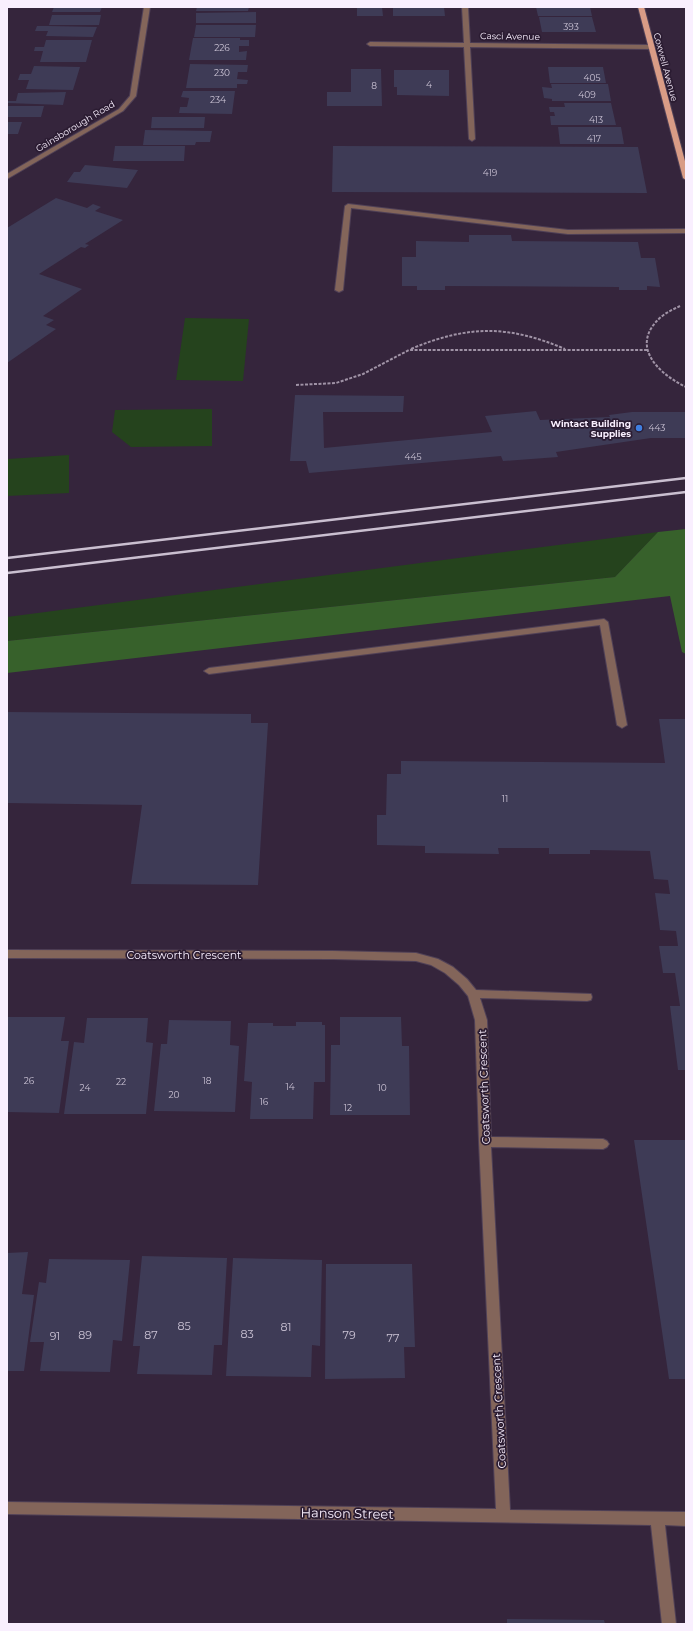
<svg xmlns="http://www.w3.org/2000/svg" width="693" height="1631" font-family="Montserrat,sans-serif">
  <style>
    .green { fill: #25431d }
    .forest { fill: #37612b }
    .building { fill: #3e3b56 }
    .lines { fill: none; stroke-linecap: round; stroke-linejoin: round }
    .minor-casing { stroke: #504157; stroke-width: 2 }
    .major-casing { stroke: #504157; stroke-width: 2 }
    .path { stroke: #a093a6; stroke-width: 2; stroke-dasharray: 3 1.5; stroke-linecap: butt }
    .minor { fill: #83655a; fill-rule: evenodd }
    .major { fill: #d99c86; fill-rule: evenodd }
    .rail { stroke: #cabfd0; stroke-width: 2.5 }
    .shop-dot { fill: #3f7fe0; stroke: #2b1c32; stroke-width: 1.5 }
    .labels { text-anchor: middle; dominant-baseline: central; stroke-width: 3.5; stroke-linejoin: round; paint-order: stroke }
    .number-label { font-size: 9px; fill: #cac2d4 }
    .far-street-label { font-size: 9px; fill: #f9effe; stroke: #2b1c32 }
    .far-poi-label { font-size: 9px; font-weight: bold; fill: #f9effe; stroke: #2b1c32; text-anchor: end }
    .street-label { font-size: 11px; fill: #f9effe; stroke: #2b1c32 }
    .near-number-label { font-size: 11px; fill: #cac2d4 }
    .near-street-label { font-size: 13px; fill: #f9effe; stroke: #2b1c32 }
  </style>
  <rect width="100%" height="100%" fill="#35253c"/>
  <path class="green" d="M 185,318 L 249,319 L 243,381 L 176,380 Z
    M 212,409 L 212,446 L 131,447 L 112,432 L 115,410 Z
    M 69,455 L 69,493 L 7,496 L 8,459 Z
    M 658,532 L 615,577 L 7,641 L 7,617 Z"/>
  <path class="forest" d="M 686,529 L 686,654 L 682,652 L 670,596 L 7,673 L 7,641 L 615,577 L 658,532 Z"/>
  <path class="building" d="M 54,7 L 102,7 L 100,12 L 52,12 Z
    M 197,7 L 249,7 L 248,11 L 196,11 Z
    M 357,7 L 382,7 L 383,16 L 357,16 Z
    M 393,7 L 444,7 L 445,16 L 393,16 Z
    M 536,7 L 590,7 L 592,16 L 538,16 Z
    M 256,12 L 256,23 L 196,23 L 196,13 Z
    M 52,15 L 101,15 L 99,25 L 49,25 Z
    M 539,17 L 592,17 L 596,32 L 542,32 Z
    M 196,25 L 256,25 L 255,37 L 194,37 Z
    M 37,26 L 49,26 L 97,27 L 93,37 L 46,36 L 48,31 L 35,31 Z
    M 193,38 L 240,38 L 240,40 L 249,40 L 249,46 L 239,46 L 239,52 L 247,51 L 246,60 L 189,60 Z
    M 46,40 L 92,40 L 86,62 L 40,62 L 43,51 L 34,51 L 35,47 L 44,47 Z
    M 190,64 L 248,65 L 247,72 L 238,72 L 237,79 L 248,80 L 247,84 L 237,84 L 237,88 L 186,88 Z
    M 34,66 L 80,67 L 73,90 L 26,89 L 29,80 L 18,80 L 20,74 L 31,74 Z
    M 548,67 L 603,67 L 606,83 L 550,83 Z
    M 351,69 L 381,69 L 382,106 L 327,106 L 327,92 L 351,92 Z
    M 394,70 L 449,70 L 449,96 L 397,95 L 397,87 L 394,87 Z
    M 551,84 L 608,84 L 611,101 L 552,101 L 552,99 L 544,98 L 542,87 L 552,88 Z
    M 183,91 L 235,91 L 232,114 L 179,113 L 180,107 L 187,107 L 189,98 L 181,97 Z
    M 66,92 L 63,105 L 7,103 L 7,101 L 16,101 L 18,93 Z
    M 564,103 L 611,103 L 616,125 L 551,125 L 550,116 L 555,116 L 554,112 L 550,112 L 549,107 L 565,107 Z
    M 7,106 L 44,106 L 41,117 L 7,117 Z
    M 152,117 L 205,117 L 204,128 L 151,128 Z
    M 7,122 L 22,122 L 18,134 L 7,134 Z
    M 558,127 L 621,127 L 624,144 L 560,144 Z
    M 145,130 L 212,131 L 210,142 L 196,142 L 195,145 L 143,145 Z
    M 115,146 L 185,146 L 184,161 L 113,161 Z
    M 333,146 L 638,147 L 647,193 L 332,192 Z
    M 85,165 L 138,170 L 127,188 L 67,182 L 74,172 L 80,172 Z
    M 56,198 L 87,208 L 93,204 L 101,207 L 95,211 L 123,220 L 85,244 L 89,245 L 85,248 L 81,247 L 39,274 L 82,289 L 43,316 L 54,320 L 46,325 L 56,329 L 7,363 L 7,228 Z
    M 469,235 L 511,235 L 512,241 L 638,242 L 641,258 L 655,258 L 660,287 L 647,286 L 647,290 L 619,290 L 619,287 L 445,286 L 445,290 L 417,290 L 417,286 L 402,286 L 402,257 L 416,257 L 416,241 L 469,242 Z
    M 295,395 L 404,396 L 403,412 L 323,412 L 324,448 L 492,432 L 485,416 L 536,411 L 540,420 L 610,417 L 609,415 L 632,412 L 686,412 L 686,438 L 651,438 L 556,452 L 558,457 L 503,461 L 501,456 L 309,473 L 306,461 L 290,461 Z
    M 7,712 L 251,714 L 251,723 L 268,723 L 258,885 L 131,884 L 142,805 L 7,803 Z
    M 659,719 L 686,719 L 686,1070 L 678,1070 L 670,1006 L 680,1006 L 675,973 L 663,973 L 659,946 L 678,946 L 676,931 L 660,930 L 655,893 L 670,894 L 668,880 L 654,879 L 650,851 L 590,850 L 590,854 L 549,854 L 549,848 L 498,848 L 499,854 L 425,853 L 425,846 L 377,845 L 377,815 L 386,815 L 387,774 L 401,774 L 401,761 L 665,763 Z
    M 7,1017 L 65,1017 L 61,1041 L 69,1041 L 59,1113 L 7,1112 Z
    M 340,1017 L 401,1017 L 402,1046 L 409,1046 L 410,1115 L 330,1115 L 331,1045 L 340,1045 Z
    M 87,1018 L 148,1018 L 146,1042 L 153,1043 L 146,1114 L 64,1114 L 74,1042 L 84,1043 Z
    M 169,1020 L 231,1021 L 230,1045 L 239,1046 L 235,1112 L 154,1111 L 161,1044 L 167,1044 Z
    M 296,1022 L 322,1022 L 322,1025 L 325,1025 L 325,1082 L 314,1082 L 313,1119 L 250,1119 L 252,1082 L 244,1081 L 248,1023 L 273,1023 L 273,1026 L 296,1026 Z
    M 634,1140 L 686,1140 L 686,1379 L 669,1379 Z
    M 28,1252 L 22,1294 L 34,1295 L 24,1371 L 7,1371 L 7,1253 Z
    M 142,1256 L 227,1258 L 222,1345 L 214,1345 L 212,1375 L 137,1374 L 140,1346 L 133,1346 Z
    M 233,1258 L 322,1260 L 320,1346 L 312,1345 L 311,1377 L 226,1376 Z
    M 49,1259 L 130,1260 L 122,1341 L 113,1340 L 110,1372 L 40,1371 L 44,1342 L 30,1342 L 39,1282 L 46,1283 Z
    M 326,1264 L 412,1264 L 415,1347 L 404,1347 L 405,1378 L 325,1379 Z
    M 507,1619 L 604,1620 L 605,1624 L 507,1624 Z"/>
  <g class="lines">
    <defs>
      <path id="minor" d="M 144,7 L 150,7 L 136,96 L 123,111 L 7,179 L 7,174 L 119,109 L 130,96 Z
        M 462,7 L 468,7 L 470,43 L 650,45 L 653,47 L 650,49 L 470,47 L 475,139 L 472,141 L 469,139 L 464,47 L 370,46 L 367,44 L 370,42 L 464,43 Z
        M 348,204 L 568,230 L 686,229 L 686,233 L 568,234 L 351,208 L 343,290 L 339,292 L 335,290 L 345,206 Z
        M 604,619 L 608,622 L 627,725 L 622,728 L 617,725 L 600,625 L 209,674 L 204,671 L 209,668 Z
        M 7,950 L 333,951 L 416,953 L 438,959 L 453,967 L 467,979 L 476,990 L 591,994 L 592,997 L 591,1000 L 587,1001 L 480,998 L 487,1020 L 491,1137 L 603,1139 L 607,1141 L 609,1144 L 607,1147 L 603,1149 L 491,1147 L 510,1510 L 686,1512 L 686,1526 L 665,1525 L 676,1624 L 662,1624 L 651,1525 L 7,1514 L 7,1502 L 496,1509 L 479,1142 L 475,1020 L 468,996 L 459,985 L 445,973 L 431,965 L 416,961 L 333,959 L 7,958 Z"/>
      <path id="major" d="M 638,7 L 644,7 L 686,165 L 686,180 L 683,178 Z"/>
    </defs>
    <use href="#minor" class="minor-casing"/>
    <use href="#major" class="major-casing"/>
    <path class="path" d="M 680,306 C 674,309 667,312 661,317 C 629,345 657,373 686,387
      M 411,349 C 467,325 509,325 565,349
      M 296,385 L 336,383 L 363,374 L 409,350 L 647,350"/>
    <use href="#minor" class="minor"/>
    <use href="#major" class="major"/>
    <path class="rail" d="M 7,558 L 686,478
      M 7,573 L 686,492"/>
  </g>
  <circle class="shop-dot" cx="639" cy="428" r="4"/>
  <g class="labels">
    <g class="number-label">
      <text x="571" y="26">393</text>
      <text x="222" y="47">226</text>
      <text x="222" y="72">230</text>
      <text x="592" y="77">405</text>
      <text x="429" y="84">4</text>
      <text x="374" y="85">8</text>
      <text x="587" y="94">409</text>
      <text x="218" y="99">234</text>
      <text x="596" y="119">413</text>
      <text x="594" y="138">417</text>
      <text x="490" y="172">419</text>
      <text x="657" y="427">443</text>
      <text x="413" y="456">445</text>
      <text x="505" y="798">11</text>
      <text x="29" y="1080">26</text>
      <text x="207" y="1080">18</text>
      <text x="121" y="1081">22</text>
      <text x="290" y="1086">14</text>
      <text x="85" y="1087">24</text>
      <text x="382" y="1087">10</text>
      <text x="174" y="1094">20</text>
      <text x="264" y="1101">16</text>
      <text x="348" y="1107">12</text>
    </g>
    <g class="far-street-label">
      <text transform="translate(510 36) rotate(1)">Casci Avenue</text>
      <text transform="translate(666 67) rotate(75)">Coxwell Avenue</text>
      <text transform="translate(75 126) rotate(-31)">Gainsborough Road</text>
    </g>
    <g class="far-poi-label">
      <text x="631" y="423">Wintact Building<tspan x="631" dy="10">Supplies</tspan></text>
    </g>
    <g class="street-label">
      <text x="184" y="955">Coatsworth Crescent</text>
      <text transform="translate(484 1087) rotate(-92)">Coatsworth Crescent</text>
      <text transform="translate(499 1411) rotate(-93)">Coatsworth Crescent</text>
    </g>
    <g class="near-number-label">
      <text x="184" y="1326">85</text>
      <text x="286" y="1327">81</text>
      <text x="247" y="1334">83</text>
      <text x="85" y="1335">89</text>
      <text x="151" y="1335">87</text>
      <text x="349" y="1335">79</text>
      <text x="55" y="1336">91</text>
      <text x="393" y="1338">77</text>
    </g>
    <g class="near-street-label">
      <text transform="translate(347 1513) rotate(1)">Hanson Street</text>
    </g>
  </g>
  <rect width="693" height="1631" fill="none" stroke="#f9effe" stroke-width="16"/>
</svg>
